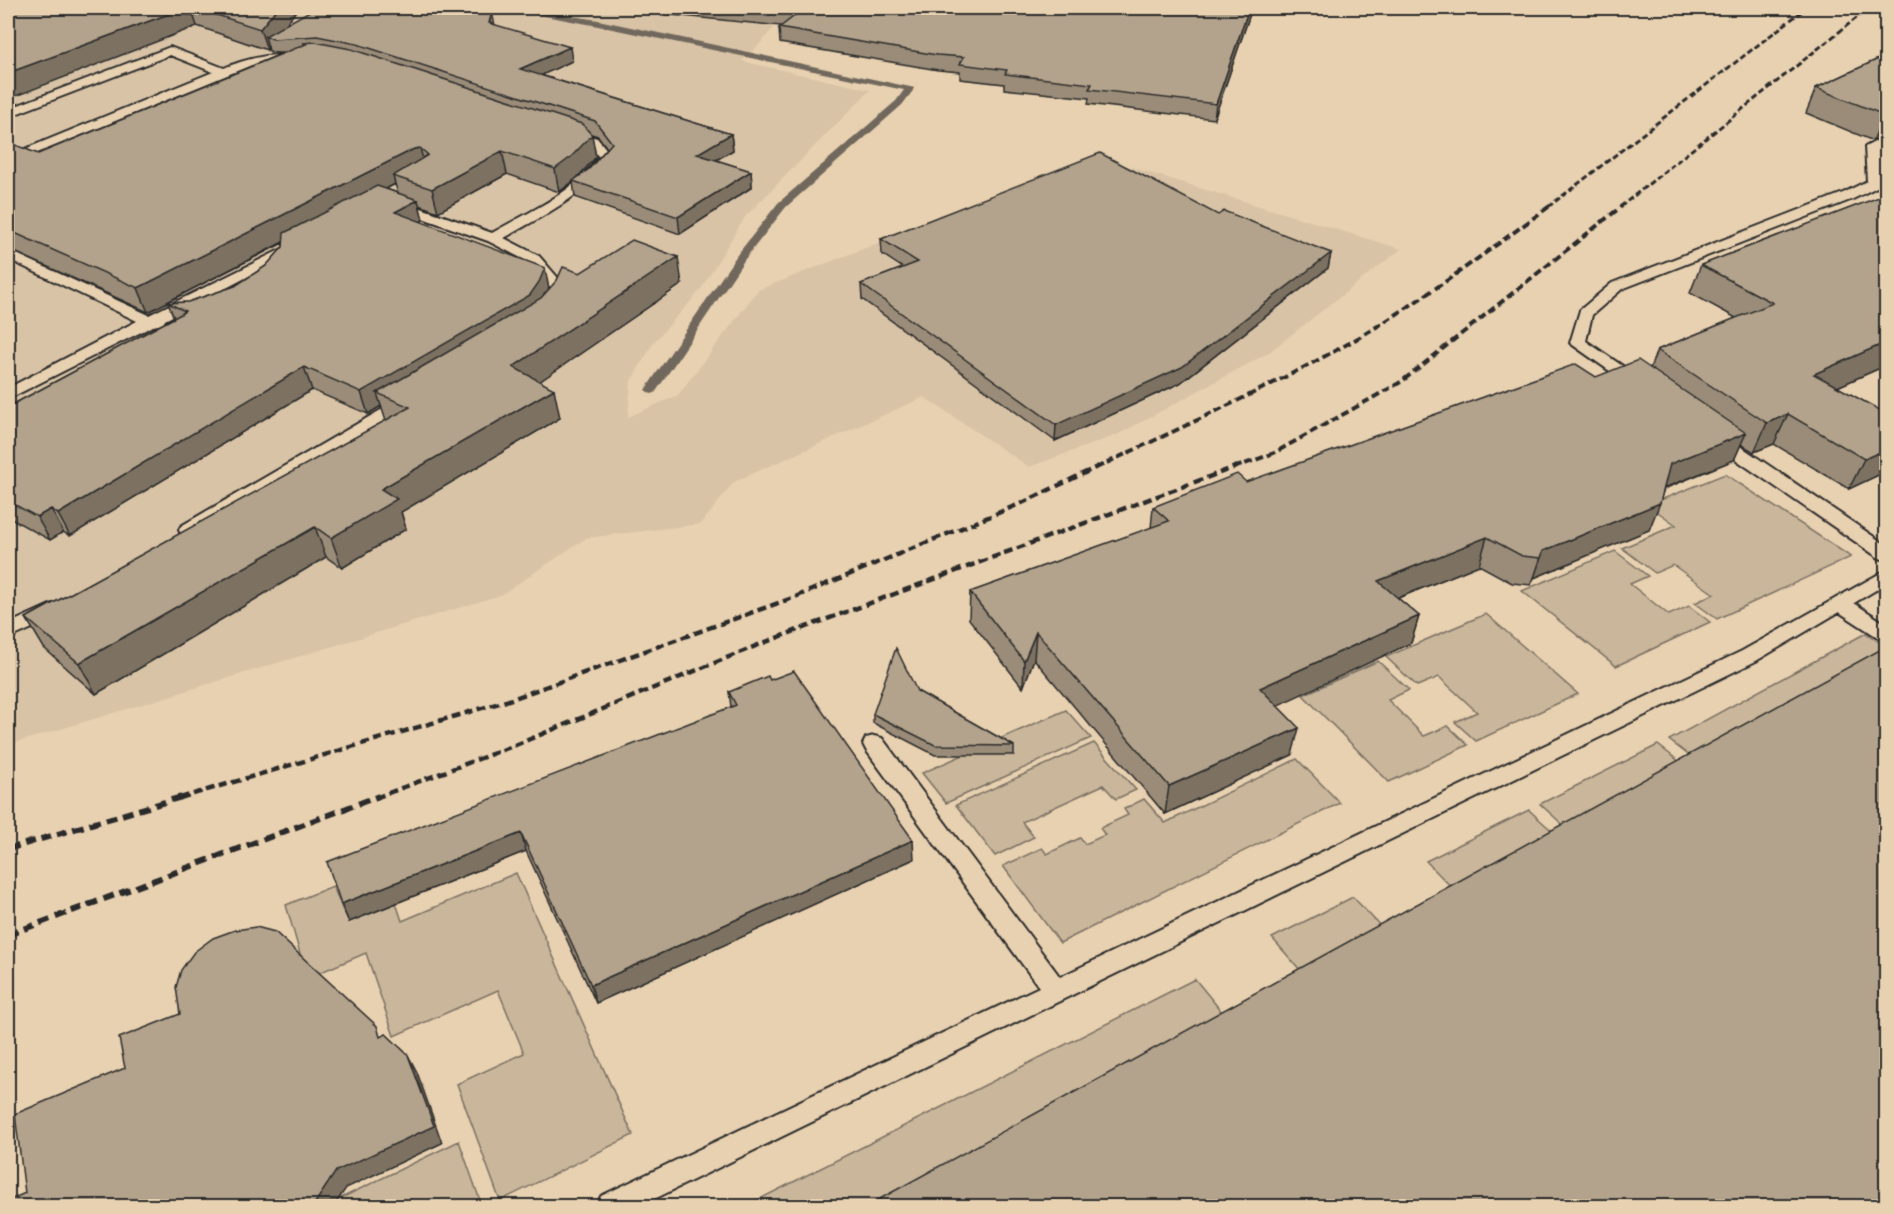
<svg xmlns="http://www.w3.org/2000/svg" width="1894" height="1214" font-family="'Indie Flower',sans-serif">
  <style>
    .built { fill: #d8c3a6 }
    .green { fill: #c9b69b; stroke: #7a7063; stroke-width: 1.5 }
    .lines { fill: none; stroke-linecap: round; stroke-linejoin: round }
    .stream { fill: #71685d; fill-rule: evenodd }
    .lane-casing { stroke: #2b2b2b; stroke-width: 4 }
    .lane { fill: #e8d1b1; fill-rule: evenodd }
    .rail-far3 { stroke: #2b2b2b; stroke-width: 3; stroke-dasharray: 6 3; stroke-linecap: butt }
    .rail-far2 { stroke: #2b2b2b; stroke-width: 4; stroke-dasharray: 8 4; stroke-linecap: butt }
    .rail-far1 { stroke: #2b2b2b; stroke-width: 4.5; stroke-dasharray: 9 4.5; stroke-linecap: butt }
    .rail { stroke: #2b2b2b; stroke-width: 6; stroke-dasharray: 11 6; stroke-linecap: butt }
    .wall { fill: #9a8c78; stroke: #2b2b2b; stroke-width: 1.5; fill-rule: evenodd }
    .shaded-wall { fill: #7d7262; stroke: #2b2b2b; stroke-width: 1.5 }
    .building { fill: #b3a38c; stroke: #2b2b2b; stroke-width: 1.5 }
  </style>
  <rect width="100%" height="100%" fill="#e8d1b1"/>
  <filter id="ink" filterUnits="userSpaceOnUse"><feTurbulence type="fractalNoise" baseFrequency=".0167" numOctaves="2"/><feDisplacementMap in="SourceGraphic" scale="12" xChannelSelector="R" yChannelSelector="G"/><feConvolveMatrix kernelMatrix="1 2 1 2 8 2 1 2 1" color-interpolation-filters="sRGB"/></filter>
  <g filter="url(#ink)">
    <path class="built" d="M 264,8 L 790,8 L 760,44 L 742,61 L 870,90 L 745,217 L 699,292 L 654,342 L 631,381 L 628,417 L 678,395 L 758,290 L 1098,157 L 1401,249 L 1268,353 L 1117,435 L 1029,467 L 924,397 L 734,482 L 701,524 L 586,538 L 501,595 L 8,745 L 8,18 Z"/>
    <path class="green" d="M 1725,474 L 1851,557 L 1717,619 L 1695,603 L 1714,594 L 1673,565 L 1655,573 L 1622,548 L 1676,525 L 1648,505 Z
      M 1615,551 L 1648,576 L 1630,584 L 1669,615 L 1689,606 L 1710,622 L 1616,666 L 1522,591 Z
      M 1486,614 L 1578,694 L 1476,741 L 1455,722 L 1477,712 L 1439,677 L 1417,686 L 1386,657 Z
      M 1866,633 L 1886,647 L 1699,763 L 1669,740 Z
      M 1378,661 L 1409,690 L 1388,700 L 1424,736 L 1448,726 L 1468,745 L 1389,782 L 1303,695 Z
      M 1066,710 L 1091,738 L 946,803 L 922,773 Z
      M 1094,743 L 1136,790 L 1116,799 L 1103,785 L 1022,822 L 1034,837 L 995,856 L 956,805 Z
      M 1658,745 L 1689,769 L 1572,833 L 1540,804 Z
      M 1297,759 L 1340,803 L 1060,943 L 1003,866 L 1042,848 L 1047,854 L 1080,838 L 1085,844 L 1105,835 L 1100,828 L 1128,815 L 1124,809 L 1144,799 L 1165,823 Z
      M 1529,810 L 1562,840 L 1460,896 L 1426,861 Z
      M 516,873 L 633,1135 L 500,1201 L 457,1084 L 524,1053 L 498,990 L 394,1036 L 366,953 L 307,978 L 286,905 L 333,886 L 343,911 L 392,891 L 402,921 Z
      M 1353,897 L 1389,935 L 1309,980 L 1272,938 Z
      M 1195,979 L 1231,1023 L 900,1206 L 746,1206 Z
      M 459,1141 L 482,1206 L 339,1206 L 337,1200 Z"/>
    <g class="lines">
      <path class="stream" d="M 502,8 L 519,8 L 598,20 L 915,88 L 902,105 L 786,207 L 745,259 L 655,393 L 651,394 L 645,390 L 737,255 L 778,203 L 896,101 L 904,90 L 598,26 Z"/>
      <defs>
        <path id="lane" d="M 170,47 L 224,68 C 240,61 282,48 297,60 L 291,64 L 252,65 L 8,165 L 8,156 L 213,72 L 170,55 L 8,117 L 8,109 Z
          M 569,130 L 597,138 L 613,157 C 585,196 544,215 504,238 L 539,256 L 565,286 L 568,289 L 559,307 L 554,309 L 546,304 L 552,289 L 529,262 L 488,241 L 391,207 L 389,204 L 396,200 L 401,201 L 492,233 C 530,211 573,194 599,157 L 587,144 L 564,137 L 563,134 Z
          M 1886,136 L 1886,145 L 1879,149 L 1881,183 L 1879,186 L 1853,199 L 1622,289 L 1592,315 L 1586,341 L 1643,380 L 1645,383 L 1643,386 L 1631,386 L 1570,343 L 1580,310 L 1612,283 L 1843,193 L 1867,181 L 1865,147 Z
          M 296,242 L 301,243 L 303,246 L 301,249 L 165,320 L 163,324 L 153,326 L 8,399 L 8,388 L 137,321 L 8,259 L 8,250 L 149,315 Z
          M 405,396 L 413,401 L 411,405 L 195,534 L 181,534 L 179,530 L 181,526 Z
          M 1715,432 L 1721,433 L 1886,545 L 1886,560 L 1879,558 L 1709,441 L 1706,437 L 1709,433 Z
          M 1886,570 L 1886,584 L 1854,603 L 1886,624 L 1886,640 L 1879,638 L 1839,612 L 1756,661 L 640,1206 L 597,1206 L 601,1196 L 1039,987 L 866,750 L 863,744 L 866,738 L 874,736 L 882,738 L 1060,977 L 1742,651 Z
          M 52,604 L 59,606 L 62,611 L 59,616 L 8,639 L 8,624 Z"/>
      </defs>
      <use href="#lane" class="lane-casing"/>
      <use href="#lane" class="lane"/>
      <path class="rail-far3" d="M 1548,207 L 1806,8
        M 1620,207 L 1869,8"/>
      <path class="rail-far2" d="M 1096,468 C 1178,429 1262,391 1342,347 C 1416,306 1482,255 1550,206
        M 1234,468 L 1274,453 L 1401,382 L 1622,206"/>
      <path class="rail-far1" d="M 180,798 L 506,701 L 795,597 L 1022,503 L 1099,466
        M 375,798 L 513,746 L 763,643 L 1238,466"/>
      <path class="rail" d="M 8,849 L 185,796
        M 8,935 L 379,796"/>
    </g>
    <path class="wall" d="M 8,8 L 298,8 L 286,24 L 495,25 L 572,61 L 541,75 L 731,134 L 733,150 L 716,160 L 751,171 L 752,187 L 680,234 L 575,197 L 573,182 L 559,192 L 507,174 L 438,212 L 419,205 L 423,220 L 421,222 L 549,289 L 580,273 L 682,284 L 540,381 L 560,418 L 401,512 L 406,529 L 342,568 L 326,557 L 96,694 L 44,648 L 26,618 L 386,421 L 381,406 L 368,414 L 312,390 L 70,536 L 63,532 L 50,540 L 8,517 L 8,407 L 174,318 L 168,303 L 188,302 L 235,286 L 266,266 L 283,247 L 283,243 L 148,312 L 8,249 L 8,142 L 38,154 L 283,53 L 277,53 L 269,51 L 268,47 L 267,50 L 197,26 ZM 591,134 L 598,136 L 607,148 L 589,169 L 576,179 L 596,157 ZM 395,184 L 398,193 L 386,189 Z
      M 652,8 L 1251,8 L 1250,14 L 1214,119 L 1088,104 L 1089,98 L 1004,89 L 1004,84 L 960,79 L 960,72 L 938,70 L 780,43 L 779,28 L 781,26 L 653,13 Z
      M 1887,55 L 1887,135 L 1886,134 L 1873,141 L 1806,113 L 1816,88 Z
      M 1887,194 L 1887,365 L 1837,387 L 1887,471 L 1849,489 L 1774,444 L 1754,452 L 1741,444 L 1734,460 L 1664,489 L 1649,530 L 1534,578 L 1531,585 L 1512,583 L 1479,565 L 1398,598 L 1419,616 L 1411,643 L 1277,705 L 1292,755 L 1165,814 L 1034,659 L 1023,688 L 969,619 L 970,592 L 1151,528 L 1153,507 L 1246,482 L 1596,377 L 1650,368 L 1657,350 L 1736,318 L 1690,293 L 1701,265 Z
      M 1218,215 L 1331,253 L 1328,268 L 1180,383 L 1055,441 L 862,299 L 861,284 L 903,268 L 882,254 L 881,239 Z
      M 917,691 L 1014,746 L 1014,755 L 935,755 L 873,723 L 873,714 Z
      M 729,692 L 914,859 L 596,1003 L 526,851 L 349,922 L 341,904 L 731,707 Z"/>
    <path class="shaded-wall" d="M 185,8 L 191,8 L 197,26 L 8,99 L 8,73 Z
      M 277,8 L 298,8 L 275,39 L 265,36 L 268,47 L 267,50 L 260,29 Z
      M 1249,8 L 1251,8 L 1250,14 L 1214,119 L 1216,104 Z
      M 492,12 L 495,26 L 489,23 Z
      M 570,47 L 572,61 L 523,84 L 520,69 Z
      M 1887,113 L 1887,134 L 1873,141 L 1884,115 Z
      M 731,134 L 733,150 L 699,170 L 697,154 Z
      M 592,135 L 596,157 L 575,180 L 559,192 L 555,169 Z
      M 420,148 L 426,171 L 393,176 L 395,184 L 148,312 L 138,288 L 414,149 Z
      M 502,151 L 507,174 L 438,212 L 432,189 Z
      M 751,171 L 752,187 L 680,234 L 678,217 Z
      M 418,200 L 423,220 L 401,233 L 395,212 Z
      M 1331,253 L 1328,268 L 1180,383 L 1055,441 L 1056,425 Z
      M 678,257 L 682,284 L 520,395 L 513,367 Z
      M 545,268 L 549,289 L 544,304 L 377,393 L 381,406 L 368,414 L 361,392 Z
      M 1887,342 L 1887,365 L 1801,403 L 1814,374 Z
      M 304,367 L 312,390 L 70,536 L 58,514 Z
      M 554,389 L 560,418 L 401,512 L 406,529 L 342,568 L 331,538 L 381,489 Z
      M 1788,414 L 1774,444 L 1754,452 L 1767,423 Z
      M 1746,433 L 1734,460 L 1659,490 L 1670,464 Z
      M 1887,449 L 1887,471 L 1849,489 L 1864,459 Z
      M 1660,503 L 1649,530 L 1534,578 L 1543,551 Z
      M 51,509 L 63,532 L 50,540 L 37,517 Z
      M 315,527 L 326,557 L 96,694 L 79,663 Z
      M 1487,537 L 1479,565 L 1371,609 L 1378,581 Z
      M 1419,616 L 1411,643 L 1255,716 L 1260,688 Z
      M 1036,632 L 1034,659 L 1023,688 L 1024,661 Z
      M 1299,728 L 1292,755 L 1165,814 L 1169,786 Z
      M 521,833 L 526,851 L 349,922 L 341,904 Z
      M 913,840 L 914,859 L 596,1003 L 591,985 Z
      M 408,1055 L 417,1072 L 442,1143 L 346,1188 L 334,1206 L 313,1206 Z"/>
    <path class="building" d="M 8,8 L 185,8 L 8,73 Z
      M 195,8 L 277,8 L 260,29 Z
      M 315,8 L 480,8 L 492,12 L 489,23 L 570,47 L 520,69 L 731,134 L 697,154 L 751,171 L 678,217 L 573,181 L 589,169 L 612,143 L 595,121 L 357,44 L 317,36 L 273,39 L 265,36 Z
      M 737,8 L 1249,8 L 1216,104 L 1089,89 L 1092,84 L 1005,74 L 1007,70 L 960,64 L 964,57 L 937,55 L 779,28 L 797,14 Z
      M 315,42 L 351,49 L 582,124 L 592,135 L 571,157 L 555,169 L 502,151 L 432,189 L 393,176 L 428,155 L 420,148 L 414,149 L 138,288 L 8,230 L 8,142 L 38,154 L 306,44 L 303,43 Z
      M 1887,55 L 1887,113 L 1884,115 L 1816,88 Z
      M 1100,153 L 1218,215 L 1224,211 L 1331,253 L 1182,367 L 1056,425 L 861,284 L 918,262 L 881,239 Z
      M 377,186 L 418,200 L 395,212 L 545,268 L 539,282 L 530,295 L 361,392 L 304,367 L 58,514 L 51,509 L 37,517 L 8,501 L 8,407 L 181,314 L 185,311 L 168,303 L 188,302 L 235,286 L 266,266 L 283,247 L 284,233 Z
      M 1887,194 L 1887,342 L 1814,374 L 1887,414 L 1887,449 L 1864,459 L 1788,414 L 1767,423 L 1657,350 L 1773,303 L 1701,265 Z
      M 632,240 L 678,257 L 513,367 L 554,389 L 381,489 L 397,499 L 331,538 L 315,527 L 79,663 L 26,618 L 410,407 L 377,393 L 541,298 L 557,280 L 563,267 L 580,273 Z
      M 1638,360 L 1746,433 L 1670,464 L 1660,503 L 1543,551 L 1541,558 L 1522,556 L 1487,537 L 1378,581 L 1419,616 L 1260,688 L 1299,728 L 1169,786 L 1036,632 L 1024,661 L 970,592 L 1169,521 L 1153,507 L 1237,474 L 1246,482 L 1576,364 L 1596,377 Z
      M 1887,646 L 1887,1206 L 867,1206 Z
      M 896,648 L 917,691 L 1014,746 L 935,745 L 873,714 Z
      M 794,671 L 913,840 L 591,985 L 521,833 L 341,904 L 327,862 L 736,705 L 729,692 L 768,676 L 770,680 Z
      M 256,927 L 275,932 L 377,1026 L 380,1037 L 386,1034 L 408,1055 L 434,1126 L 336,1171 L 313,1206 L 8,1206 L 8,1201 L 25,1193 L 15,1114 L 125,1068 L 119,1038 L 180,1014 L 176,987 L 181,970 L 194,952 L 213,938 L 235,930 Z"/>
  </g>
  <rect width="1894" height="1214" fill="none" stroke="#e8d1b1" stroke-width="30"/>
  <rect x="15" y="15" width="1864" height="1184" fill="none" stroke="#2b2b2b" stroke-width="2" filter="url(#ink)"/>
</svg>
